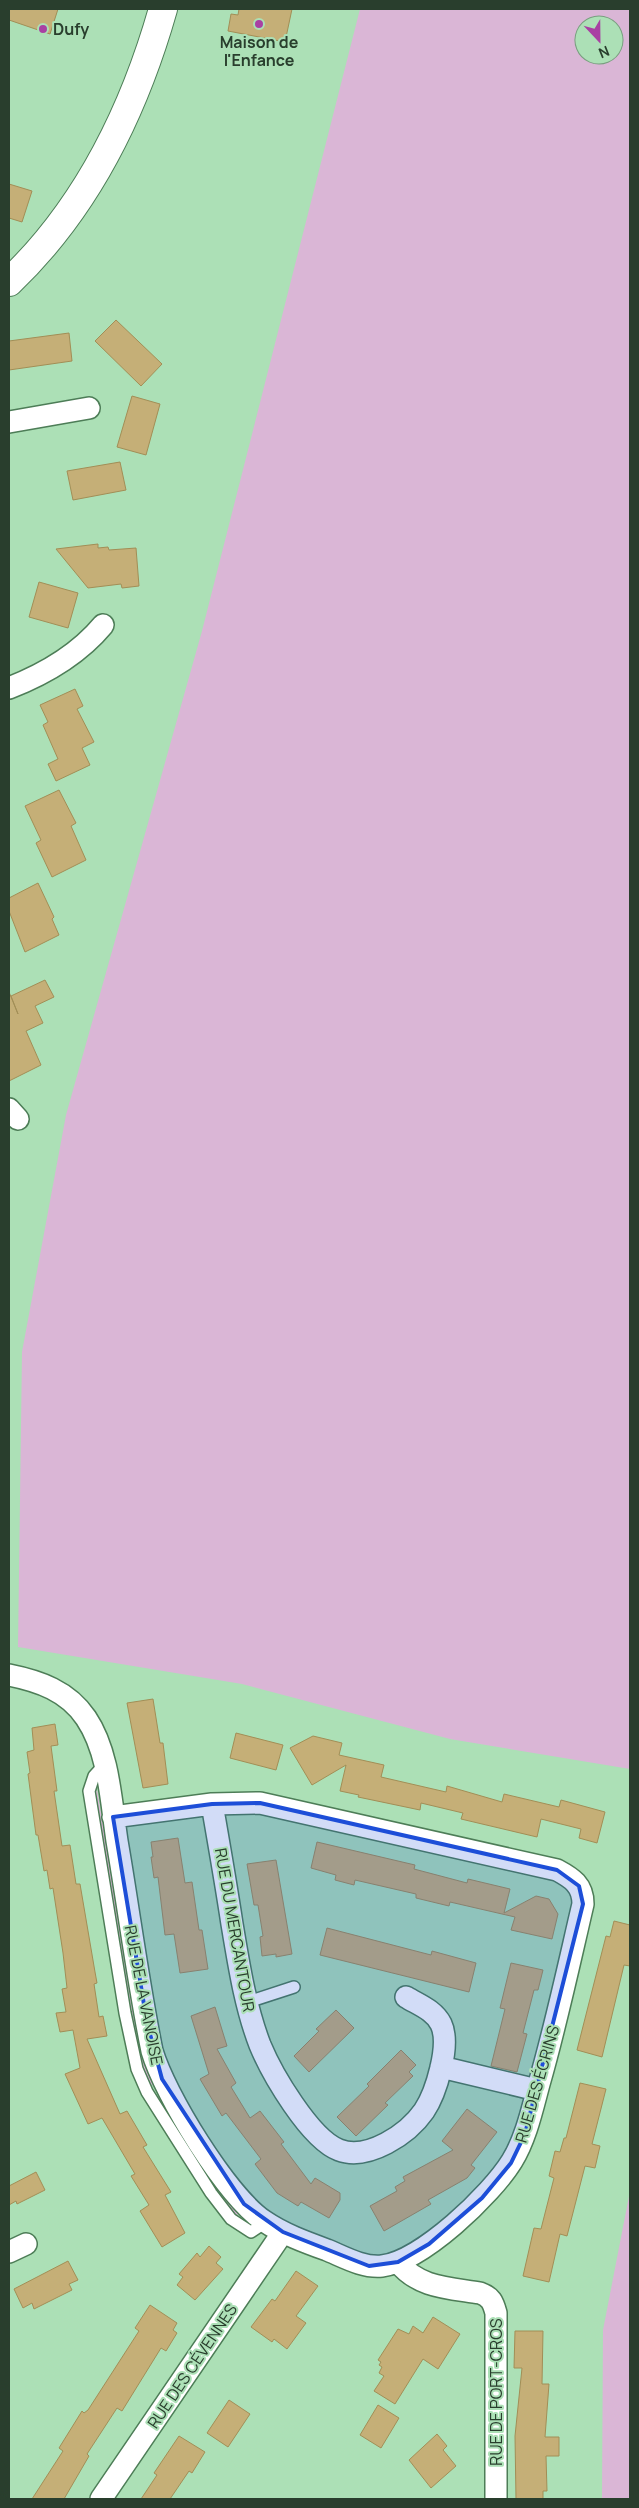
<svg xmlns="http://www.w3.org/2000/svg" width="639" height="2508" font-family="Manrope,sans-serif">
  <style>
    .green { fill: #dab6d6; fill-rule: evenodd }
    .building { fill: #c5af77; stroke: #a28e56 }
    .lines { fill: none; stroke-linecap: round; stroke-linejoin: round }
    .service-casing { stroke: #4d7d57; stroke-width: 14 }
    .minor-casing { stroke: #4d7d57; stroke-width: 24 }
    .tertiary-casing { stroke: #4d7d57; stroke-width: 30 }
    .service { stroke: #fff; stroke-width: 11 }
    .minor { stroke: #fff; stroke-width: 21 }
    .tertiary { stroke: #fff; stroke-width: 28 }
    .marked { fill: #1d4ed8; fill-opacity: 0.2; stroke: #1d4ed8; stroke-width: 4; stroke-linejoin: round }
    .poi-dot { fill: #a940a3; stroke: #ace0b6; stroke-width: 2 }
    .labels { text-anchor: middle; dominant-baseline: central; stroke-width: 4; stroke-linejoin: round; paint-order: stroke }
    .poi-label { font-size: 16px; font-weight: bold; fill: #293e2d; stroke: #ace0b6; text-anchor: start }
    .street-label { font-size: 16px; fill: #293e2d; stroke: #ace0b6 }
  </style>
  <rect width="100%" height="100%" fill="#ace0b6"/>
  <path class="green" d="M 360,9 L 630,9 L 630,1769 L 450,1739 L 242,1684 L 18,1647 L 22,1352 L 66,1115 L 202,631 ZM 584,25 L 614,25 L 614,55 L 584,55 Z
    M 97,1790 L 116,1900 L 154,2086 L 149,2083 L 139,2055 L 95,1793 Z
    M 159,2095 L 225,2197 L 239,2211 L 240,2214 L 235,2215 L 219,2196 L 158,2100 Z
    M 630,2191 L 630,2499 L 602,2499 L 603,2330 Z"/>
  <path class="building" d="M 9,9 L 58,9 L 50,34 L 9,20 Z
    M 239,9 L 292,9 L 285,42 L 228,31 L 231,14 L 238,15 Z
    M 9,184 L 32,191 L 22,222 L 9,218 Z
    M 116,320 L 162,364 L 141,386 L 95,341 Z
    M 69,333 L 72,361 L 9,370 L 9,341 Z
    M 132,396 L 160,404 L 146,455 L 117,447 Z
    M 120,462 L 126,490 L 73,500 L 67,471 Z
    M 98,544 L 98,548 L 108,547 L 109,550 L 136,548 L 139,586 L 122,588 L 121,584 L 88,588 L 56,549 Z
    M 39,582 L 78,593 L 68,628 L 29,617 Z
    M 75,689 L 83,706 L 77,709 L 94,742 L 82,748 L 90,765 L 56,781 L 48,764 L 58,759 L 43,725 L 48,722 L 40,705 Z
    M 59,790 L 76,823 L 71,826 L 86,860 L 52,877 L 36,843 L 41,840 L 25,806 Z
    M 38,883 L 54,917 L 52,919 L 59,935 L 25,952 L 9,911 L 9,898 Z
    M 45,980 L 54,997 L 35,1006 L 43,1023 L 26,1031 L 41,1065 L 9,1081 L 9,992 L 18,1014 L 11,996 Z
    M 153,1699 L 160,1743 L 163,1743 L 168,1784 L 143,1788 L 127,1703 Z
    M 55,1724 L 58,1745 L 51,1746 L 57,1791 L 54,1791 L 62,1846 L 70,1845 L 76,1884 L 80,1884 L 95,1972 L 97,1983 L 94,1984 L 99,2017 L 103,2016 L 107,2036 L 87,2039 L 120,2114 L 127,2111 L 147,2145 L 143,2147 L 171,2192 L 165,2195 L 185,2233 L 162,2247 L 140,2211 L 149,2205 L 131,2176 L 135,2174 L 102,2118 L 88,2124 L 65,2074 L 80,2068 L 73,2030 L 60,2032 L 56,2013 L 66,2012 L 62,1989 L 67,1988 L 63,1953 L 53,1888 L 50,1889 L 47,1870 L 44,1871 L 38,1835 L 36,1835 L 28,1774 L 30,1773 L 27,1752 L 34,1750 L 32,1728 Z
    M 236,1733 L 283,1745 L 276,1770 L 230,1758 Z
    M 313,1736 L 342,1743 L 339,1755 L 384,1765 L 381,1777 L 446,1792 L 447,1786 L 502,1802 L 504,1794 L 559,1807 L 561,1800 L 605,1812 L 597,1843 L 579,1838 L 581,1829 L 541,1819 L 537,1837 L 461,1819 L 463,1813 L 421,1803 L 420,1810 L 358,1797 L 359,1795 L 340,1791 L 346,1765 L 312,1785 L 290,1748 Z
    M 178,1838 L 185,1883 L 192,1882 L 199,1930 L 202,1930 L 208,1969 L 180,1973 L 174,1934 L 165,1935 L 158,1877 L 154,1878 L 151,1857 L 153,1857 L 151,1842 Z
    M 317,1842 L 415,1865 L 414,1869 L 467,1883 L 468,1879 L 510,1889 L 504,1913 L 536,1896 L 549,1899 L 558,1914 L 552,1939 L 511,1930 L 515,1917 L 450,1902 L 449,1906 L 416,1898 L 416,1894 L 355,1880 L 354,1885 L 335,1880 L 336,1875 L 311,1868 Z
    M 276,1860 L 292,1954 L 276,1957 L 276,1954 L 262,1956 L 260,1937 L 263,1936 L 258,1905 L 254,1905 L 247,1864 Z
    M 614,1921 L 630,1925 L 630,1966 L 624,1965 L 602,2057 L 577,2050 L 606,1936 L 610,1937 Z
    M 327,1928 L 431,1955 L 432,1951 L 476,1963 L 469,1992 L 320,1955 Z
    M 511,1963 L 543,1970 L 538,1990 L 534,1990 L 523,2033 L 527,2034 L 517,2072 L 491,2066 L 505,2009 L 500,2008 Z
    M 215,2007 L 227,2046 L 217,2049 L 236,2083 L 231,2087 L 250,2118 L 260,2111 L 284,2142 L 281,2144 L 311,2184 L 315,2178 L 340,2193 L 340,2200 L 329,2218 L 301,2202 L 298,2206 L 277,2193 L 255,2164 L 261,2159 L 226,2113 L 222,2116 L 200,2079 L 209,2074 L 191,2016 Z
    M 336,2010 L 354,2028 L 309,2072 L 294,2056 L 319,2031 L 316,2029 Z
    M 401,2050 L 416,2065 L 409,2072 L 413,2076 L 385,2103 L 388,2105 L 356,2136 L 337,2117 L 369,2086 L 367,2084 Z
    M 580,2083 L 606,2089 L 592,2144 L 600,2146 L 595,2168 L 585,2166 L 567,2236 L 560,2234 L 549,2282 L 523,2276 L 534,2228 L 541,2229 L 554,2178 L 549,2176 L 555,2151 L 560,2152 L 564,2138 L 566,2138 Z
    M 467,2109 L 497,2132 L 471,2165 L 475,2168 L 467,2178 L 428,2200 L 431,2204 L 384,2231 L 370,2206 L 397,2191 L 395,2187 L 405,2181 L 403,2177 L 453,2150 L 442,2141 Z
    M 36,2172 L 45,2190 L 17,2204 L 16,2201 L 9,2205 L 9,2186 Z
    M 209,2246 L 221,2257 L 216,2263 L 223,2269 L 195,2300 L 177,2285 L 183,2277 L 179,2274 L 197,2253 L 200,2257 Z
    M 68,2261 L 78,2280 L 69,2284 L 72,2290 L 34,2309 L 32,2303 L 23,2308 L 14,2289 Z
    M 296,2271 L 318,2286 L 296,2316 L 306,2323 L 287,2349 L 274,2339 L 272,2342 L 251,2327 L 272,2299 L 275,2301 Z
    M 150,2305 L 177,2323 L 173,2330 L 177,2333 L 166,2351 L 161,2348 L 122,2411 L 117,2408 L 87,2454 L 89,2456 L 64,2499 L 32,2499 L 63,2451 L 59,2448 L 82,2411 L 84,2413 L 88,2410 L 139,2331 L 135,2328 Z
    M 433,2317 L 460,2334 L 438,2369 L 423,2359 L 395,2404 L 374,2391 L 384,2376 L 379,2373 L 382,2367 L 379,2365 L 381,2362 L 378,2360 L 398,2329 L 409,2334 L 413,2326 L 423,2333 Z
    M 515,2331 L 543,2331 L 542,2384 L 549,2384 L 545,2437 L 559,2437 L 559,2456 L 546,2456 L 547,2491 L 543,2491 L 543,2499 L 516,2499 L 515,2436 L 522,2368 L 514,2368 Z
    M 229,2400 L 250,2414 L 228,2447 L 207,2433 Z
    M 378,2405 L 399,2418 L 381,2448 L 360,2435 Z
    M 437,2434 L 447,2446 L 443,2450 L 456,2466 L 431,2488 L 409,2460 Z
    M 179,2436 L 205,2452 L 192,2473 L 189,2471 L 170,2499 L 141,2499 L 157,2475 L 154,2473 Z"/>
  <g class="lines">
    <defs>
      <path id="service" d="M 104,1765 L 94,1776 L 89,1791 L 125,2013 L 137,2069 L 147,2092 L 211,2193 L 231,2219 L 251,2232 L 266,2222
        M 248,2002 L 294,1987"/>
      <path id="minor" d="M 9,422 L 89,408
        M 9,688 C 45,674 78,655 103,625
        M 9,1109 L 18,1119
        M 9,1675 C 39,1681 68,1691 86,1718 C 109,1752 111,1801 117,1841 C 129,1911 138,1982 152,2051 C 165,2095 226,2195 264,2221 C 283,2234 305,2242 327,2250 C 344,2257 363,2268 382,2266 C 422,2261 491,2195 512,2161 C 526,2138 532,2110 539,2084 C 556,2025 569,1964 583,1904 C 583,1885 572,1878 557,1870 L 260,1803 L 212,1804 L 113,1817
        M 212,1804 C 219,1844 226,1884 232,1924 C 239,1965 245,2006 260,2045 C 272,2074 310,2139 339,2150 C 368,2161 408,2134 424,2111 C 436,2093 451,2045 441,2024 C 434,2010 419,2005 406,1997
        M 441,2067 L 537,2090
        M 9,2252 L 26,2244
        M 398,2262 C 418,2288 450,2288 480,2293 C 491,2297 493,2302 496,2313 L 496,2499
        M 101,2499 L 283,2232"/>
      <path id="tertiary" d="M 9,282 C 87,208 134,111 163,9"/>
    </defs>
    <use href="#service" class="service-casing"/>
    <use href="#minor" class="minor-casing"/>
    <use href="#tertiary" class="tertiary-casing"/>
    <use href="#service" class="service"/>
    <use href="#minor" class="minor"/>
    <use href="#tertiary" class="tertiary"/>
  </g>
  <path class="marked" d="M 260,1803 L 557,1870 L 579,1886 L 583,1904 L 525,2134 L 511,2163 L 482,2198 L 429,2244 L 398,2262 L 369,2266 L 283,2232 L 244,2204 L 162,2079 L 147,2023 L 113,1817 L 212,1804 Z"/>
  <g class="poi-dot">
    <circle cx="259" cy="24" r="5"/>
    <circle cx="43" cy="29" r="5"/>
  </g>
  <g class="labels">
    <g class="poi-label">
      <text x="53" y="29">Dufy</text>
      <text x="259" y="42" text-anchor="middle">Maison de<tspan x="259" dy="18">l'Enfance</tspan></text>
    </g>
    <g class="street-label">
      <text transform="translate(235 1930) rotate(80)">RUE DU MERCANTOUR</text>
      <text transform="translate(144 1995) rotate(79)">RUE DE LA VANOISE</text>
      <text transform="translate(537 2084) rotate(-74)">RUE DES ÉCRINS</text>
      <text transform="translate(192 2366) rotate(-56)">RUE DES CÉVENNES</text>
      <text transform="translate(496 2392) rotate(-90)">RUE DE PORT-CROS</text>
    </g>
  </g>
  <rect width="639" height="2508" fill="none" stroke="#293e2d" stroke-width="20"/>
  <g transform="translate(599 40) rotate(158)"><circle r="24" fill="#ace0b6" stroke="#789f7f"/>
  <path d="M0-4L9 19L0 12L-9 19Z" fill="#a940a3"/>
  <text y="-8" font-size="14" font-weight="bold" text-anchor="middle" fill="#293e2d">N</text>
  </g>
</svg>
